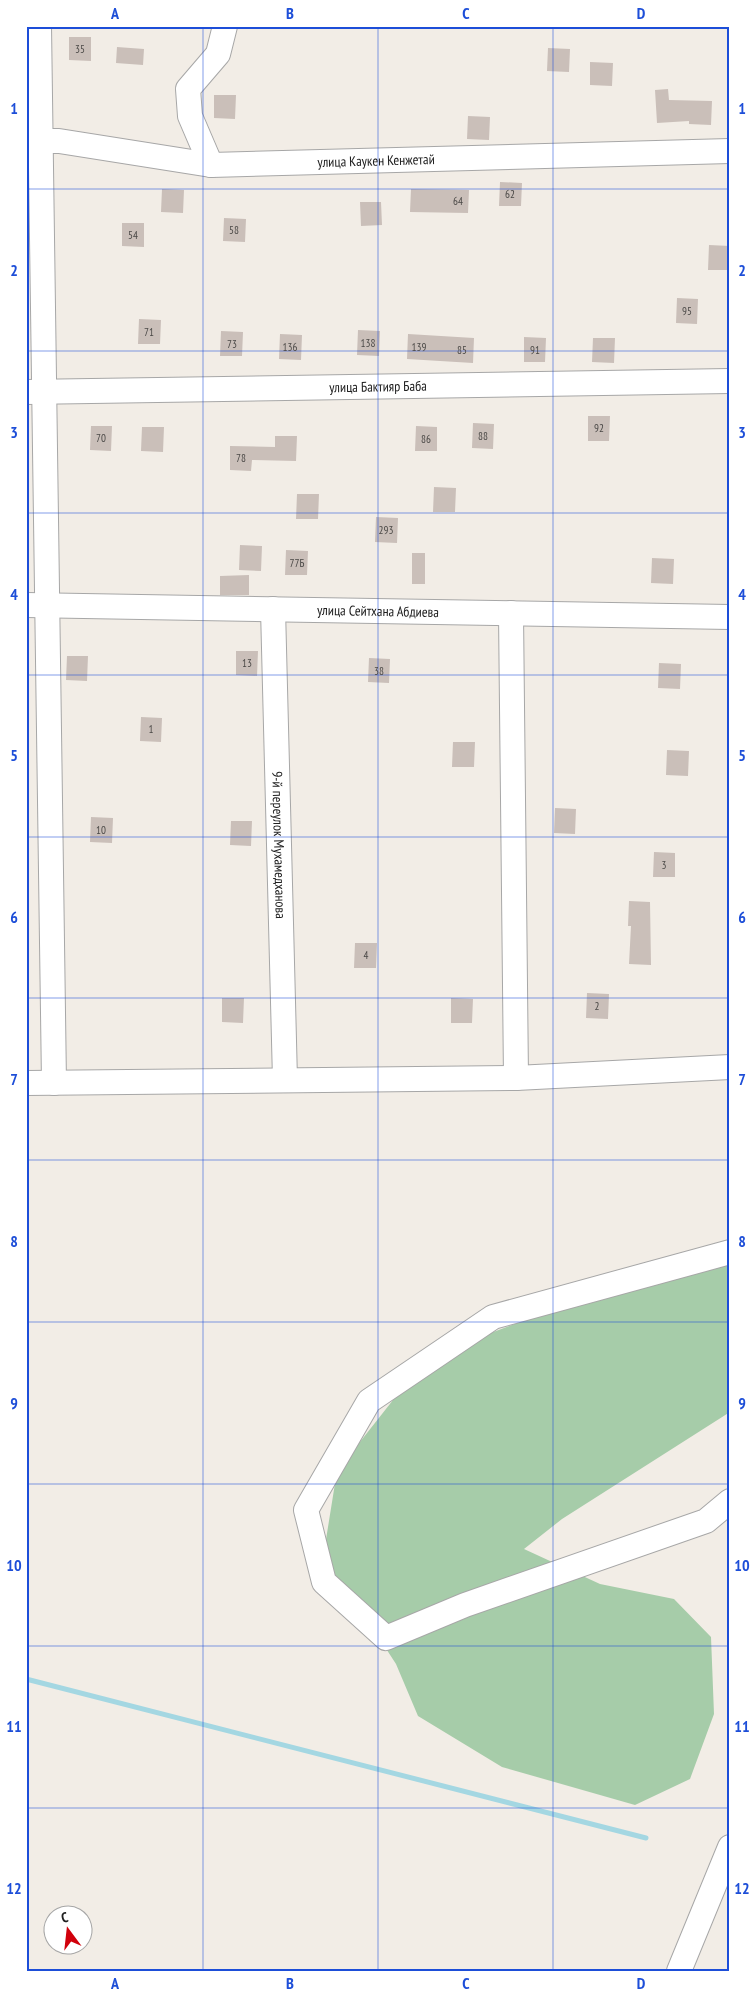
<svg xmlns="http://www.w3.org/2000/svg" width="756" height="1997" font-family="'PT Sans Narrow',sans-serif">
  <style>
    .cemetery { fill: #a6cca9 }
    .lines { fill: none; stroke-linecap: round; stroke-linejoin: round }
    .stream { stroke: #a4d7e2; stroke-width: 5 }
    .building { fill: #cabfb9 }
    .minor-casing { stroke: #a7a7a7; stroke-width: 26 }
    .minor { stroke: #fff; stroke-width: 24 }
    .grid { fill: none; stroke: #1d4ed8; stroke-width: 1; stroke-opacity: 0.55 }
    .labels { text-anchor: middle; dominant-baseline: central; stroke-width: 4; stroke-linejoin: round; paint-order: stroke }
    .number-label { font-size: 11px; fill: #4a4846 }
    .street-label { font-size: 14px; fill: #202020; stroke: #fff }
    .neatline { fill: none; stroke: #1d4ed8; stroke-width: 2 }
    .grid-label { font-size: 16px; text-anchor: middle; font-weight: bold; fill: #1d4ed8 }
  </style>
  <rect width="100%" height="100%" fill="#f2ede6"/>
  <path class="cemetery" d="M 730,1265 L 730,1412 L 562,1519 L 524,1549 L 600,1584 L 674,1599 L 711,1637 L 714,1714 L 690,1779 L 635,1805 L 502,1767 L 418,1716 L 396,1664 L 383,1644 L 319,1583 L 337,1471 L 427,1357 L 541,1314 L 618,1280 Z"/>
  <g class="lines">
    <path class="stream" d="M 26,1679 L 646,1838"/>
  </g>
  <path class="building" d="M 69,37 L 91,37 L 91,61 L 69,60 Z
    M 117,47 L 144,49 L 143,65 L 116,63 Z
    M 548,48 L 570,49 L 569,72 L 547,71 Z
    M 590,62 L 613,63 L 612,86 L 590,85 Z
    M 668,89 L 669,100 L 712,101 L 711,125 L 689,124 L 689,121 L 657,123 L 655,90 Z
    M 214,95 L 236,95 L 235,119 L 214,118 Z
    M 468,116 L 490,117 L 489,140 L 467,139 Z
    M 500,182 L 522,183 L 521,206 L 499,206 Z
    M 162,189 L 184,190 L 183,213 L 161,212 Z
    M 411,189 L 469,190 L 468,213 L 410,212 Z
    M 360,202 L 381,202 L 382,225 L 361,226 Z
    M 224,218 L 246,219 L 245,242 L 223,241 Z
    M 122,223 L 144,223 L 144,247 L 122,246 Z
    M 709,245 L 730,246 L 730,270 L 708,270 Z
    M 677,298 L 698,299 L 697,324 L 676,323 Z
    M 139,319 L 161,320 L 160,344 L 138,344 Z
    M 358,330 L 380,331 L 379,356 L 357,355 Z
    M 221,331 L 243,332 L 242,356 L 220,356 Z
    M 280,334 L 302,335 L 301,360 L 279,359 Z
    M 408,334 L 474,338 L 473,363 L 407,359 Z
    M 524,337 L 546,338 L 545,362 L 524,362 Z
    M 593,338 L 615,338 L 614,363 L 592,362 Z
    M 588,416 L 610,416 L 609,441 L 588,441 Z
    M 473,423 L 494,424 L 493,449 L 472,448 Z
    M 91,426 L 112,426 L 111,451 L 90,450 Z
    M 416,426 L 437,427 L 437,451 L 415,451 Z
    M 142,427 L 164,427 L 163,452 L 141,451 Z
    M 275,436 L 297,436 L 296,461 L 252,460 L 251,471 L 230,470 L 230,446 L 275,447 Z
    M 434,487 L 456,488 L 455,512 L 433,512 Z
    M 297,494 L 319,494 L 318,519 L 296,519 Z
    M 376,517 L 398,518 L 397,543 L 375,542 Z
    M 240,545 L 262,546 L 261,571 L 239,570 Z
    M 286,550 L 308,551 L 307,575 L 285,575 Z
    M 412,553 L 425,553 L 425,584 L 412,584 Z
    M 652,558 L 674,559 L 673,584 L 651,583 Z
    M 249,575 L 249,595 L 220,595 L 220,576 Z
    M 236,651 L 258,651 L 257,676 L 236,675 Z
    M 67,656 L 88,656 L 87,681 L 66,680 Z
    M 369,658 L 390,659 L 389,683 L 368,682 Z
    M 659,663 L 681,664 L 680,689 L 658,688 Z
    M 141,717 L 162,718 L 161,742 L 140,741 Z
    M 453,742 L 475,742 L 474,767 L 452,767 Z
    M 667,750 L 689,751 L 688,776 L 666,775 Z
    M 555,808 L 576,809 L 575,834 L 554,833 Z
    M 91,817 L 113,818 L 112,843 L 90,842 Z
    M 231,821 L 252,821 L 251,846 L 230,845 Z
    M 654,852 L 675,853 L 675,877 L 653,877 Z
    M 629,901 L 650,902 L 651,965 L 629,964 L 631,926 L 628,926 Z
    M 355,943 L 377,943 L 376,968 L 354,968 Z
    M 587,993 L 609,994 L 608,1019 L 586,1018 Z
    M 222,998 L 244,998 L 243,1023 L 222,1022 Z
    M 451,998 L 473,999 L 472,1023 L 451,1023 Z"/>
  <g class="lines">
    <defs>
      <g id="minor">
        <path d="M 39,26 L 54,1083"/>
        <path id="s1" d="M 26,141 L 59,141 L 211,165 L 730,151"/>
        <path d="M 211,165 L 190,116 L 188,89 L 218,54 L 225,26"/>
        <path id="s2" d="M 26,392 L 730,381"/>
        <path id="s3" d="M 26,605 L 730,617"/>
        <path id="s4" d="M 273,609 L 285,1080"/>
        <path d="M 511,613 L 516,1078"/>
        <path d="M 26,1083 L 516,1078 L 730,1067"/>
        <path d="M 730,1252 L 493,1317 L 369,1401 L 306,1510 L 324,1582 L 386,1638 L 465,1605 L 706,1521 L 730,1501"/>
        <path d="M 679,1971 L 730,1847"/>
      </g>
    </defs>
    <use href="#minor" class="minor-casing"/>
    <use href="#minor" class="minor"/>
  </g>
  <path class="grid" d="M 203,26 L 203,1971M 378,26 L 378,1971M 553,26 L 553,1971M 26,189 L 730,189M 26,351 L 730,351M 26,513 L 730,513M 26,675 L 730,675M 26,837 L 730,837M 26,998 L 730,998M 26,1160 L 730,1160M 26,1322 L 730,1322M 26,1484 L 730,1484M 26,1646 L 730,1646M 26,1808 L 730,1808"/>
  <g class="labels">
    <g class="number-label">
      <text x="80" y="49">35</text>
      <text x="510" y="194">62</text>
      <text x="458" y="201">64</text>
      <text x="234" y="230">58</text>
      <text x="133" y="235">54</text>
      <text x="687" y="311">95</text>
      <text x="149" y="332">71</text>
      <text x="368" y="343">138</text>
      <text x="232" y="344">73</text>
      <text x="290" y="347">136</text>
      <text x="419" y="347">139</text>
      <text x="462" y="350">85</text>
      <text x="535" y="350">91</text>
      <text x="599" y="428">92</text>
      <text x="483" y="436">88</text>
      <text x="101" y="438">70</text>
      <text x="426" y="439">86</text>
      <text x="241" y="458">78</text>
      <text x="386" y="530">293</text>
      <text x="297" y="563">77Б</text>
      <text x="247" y="663">13</text>
      <text x="379" y="671">38</text>
      <text x="151" y="729">1</text>
      <text x="101" y="830">10</text>
      <text x="664" y="865">3</text>
      <text x="366" y="955">4</text>
      <text x="597" y="1006">2</text>
    </g>
    <g class="street-label">
      <text stroke="none"><textPath href="#s1" startOffset="352">улица Каукен Кенжетай</textPath></text>
      <text stroke="none"><textPath href="#s2" startOffset="352">улица Бактияр Баба</textPath></text>
      <text stroke="none"><textPath href="#s3" startOffset="352">улица Сейтхана Абдиева</textPath></text>
      <text stroke="none"><textPath href="#s4" startOffset="236">9-й переулок Мухамедханова</textPath></text>
    </g>
  </g>
  <rect width="756" height="1997" fill="none" stroke="#ffffff" stroke-width="55"/>
  <g transform="translate(68 1930) rotate(345)"><circle r="24" fill="#ffffff" stroke="#a6a6a6"/>
  <path d="M0-4L9 19L0 12L-9 19Z" fill="#d1000b"/>
  <text y="-8" font-size="14" font-weight="bold" text-anchor="middle" fill="#202020">С</text>
  </g>
  <rect x="28" y="28" width="700" height="1942" class="neatline"/>
  <g class="grid-label">
    <text x="115" y="19">A</text>
    <text x="290" y="19">B</text>
    <text x="466" y="19">C</text>
    <text x="641" y="19">D</text>
    <text x="14" y="114">1</text>
    <text x="742" y="114">1</text>
    <text x="14" y="276">2</text>
    <text x="742" y="276">2</text>
    <text x="14" y="438">3</text>
    <text x="742" y="438">3</text>
    <text x="14" y="600">4</text>
    <text x="742" y="600">4</text>
    <text x="14" y="761">5</text>
    <text x="742" y="761">5</text>
    <text x="14" y="923">6</text>
    <text x="742" y="923">6</text>
    <text x="14" y="1085">7</text>
    <text x="742" y="1085">7</text>
    <text x="14" y="1247">8</text>
    <text x="742" y="1247">8</text>
    <text x="14" y="1409">9</text>
    <text x="742" y="1409">9</text>
    <text x="14" y="1571">10</text>
    <text x="742" y="1571">10</text>
    <text x="14" y="1732">11</text>
    <text x="742" y="1732">11</text>
    <text x="14" y="1894">12</text>
    <text x="742" y="1894">12</text>
    <text x="115" y="1989">A</text>
    <text x="290" y="1989">B</text>
    <text x="466" y="1989">C</text>
    <text x="641" y="1989">D</text>
  </g>
</svg>
